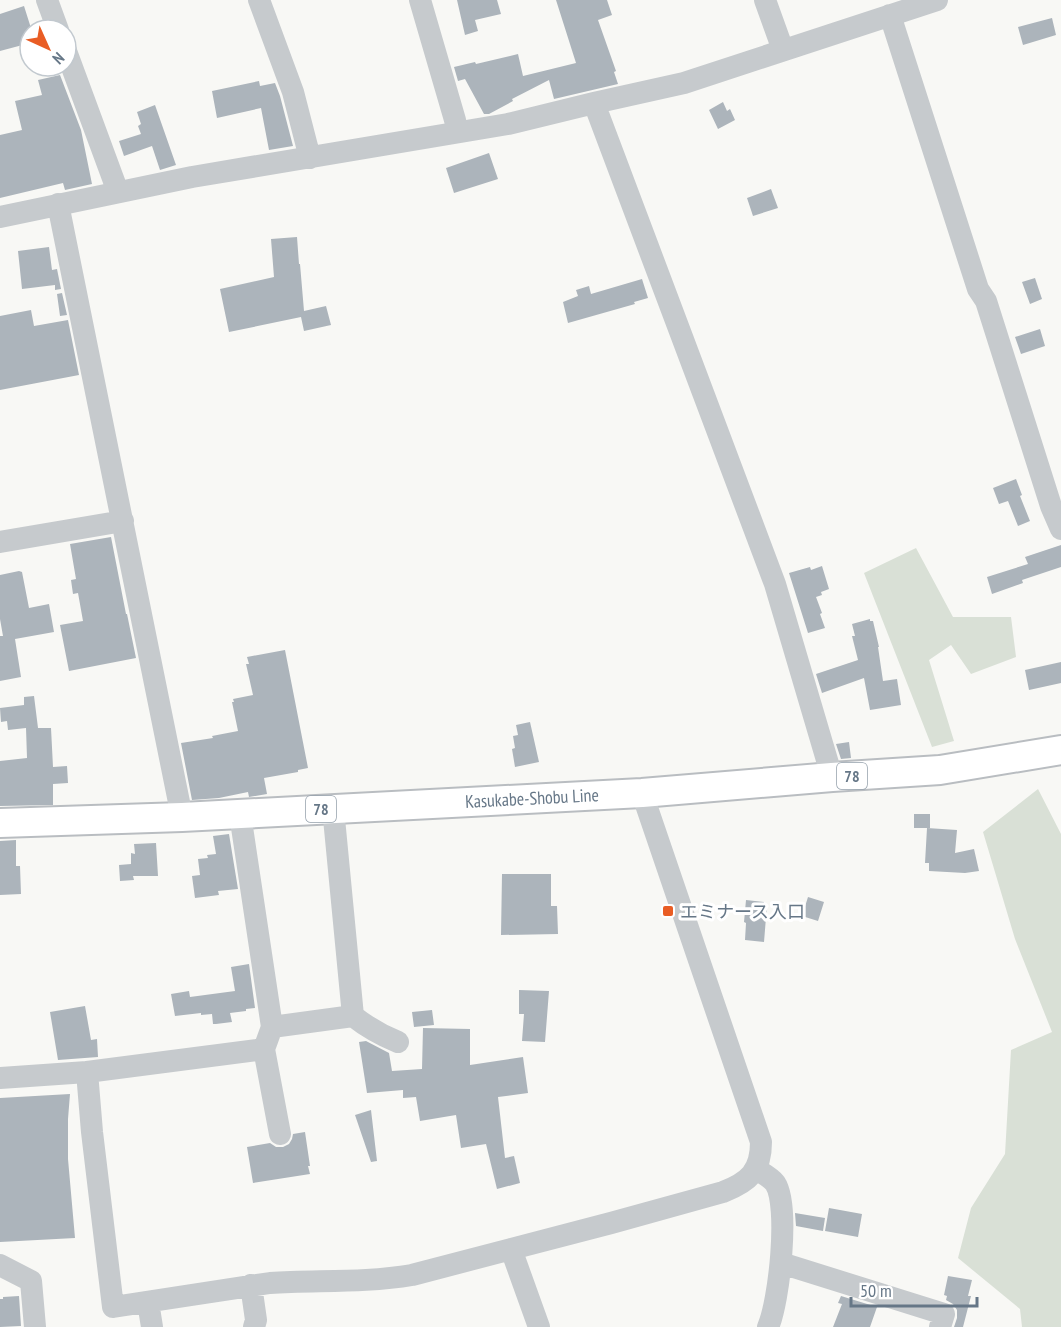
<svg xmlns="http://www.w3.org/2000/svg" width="1061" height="1327" font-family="'PT Sans Narrow','Noto Sans JP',sans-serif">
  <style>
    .green { fill: #d9e0d6 }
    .building { fill: #acb4bb }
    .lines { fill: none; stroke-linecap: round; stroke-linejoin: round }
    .major-casing { stroke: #b9bdc1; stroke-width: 32 }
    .minor { stroke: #c6cacd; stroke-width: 22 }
    .major { stroke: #fff; stroke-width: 28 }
    .poi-dot { fill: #e95d24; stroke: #fff; stroke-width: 2 }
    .labels { text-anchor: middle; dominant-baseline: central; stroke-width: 6; stroke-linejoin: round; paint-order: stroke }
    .shield { fill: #fff; stroke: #94a0ab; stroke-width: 1.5 }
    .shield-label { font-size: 16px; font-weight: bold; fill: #667787 }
    .street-label { font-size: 18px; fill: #667787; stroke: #fff }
    .poi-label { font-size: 18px; fill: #667787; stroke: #fff; text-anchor: start }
  </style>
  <rect width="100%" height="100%" fill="#f8f8f5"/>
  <path class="green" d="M 916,548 L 953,617 L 1011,617 L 1016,657 L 971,674 L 951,645 L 929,660 L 954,741 L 932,747 L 864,573 Z
    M 1038,789 L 1061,834 L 1061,1327 L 1022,1327 L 1020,1309 L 958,1258 L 971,1208 L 1005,1154 L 1011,1050 L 1052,1032 L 1015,939 L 983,832 Z"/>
  <path class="building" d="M 457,0 L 497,0 L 501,14 L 475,20 L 478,31 L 465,35 Z
    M 556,0 L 607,0 L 612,15 L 598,20 L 616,71 L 614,72 L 618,84 L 554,99 L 549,80 L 512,99 L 513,101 L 489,114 L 484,114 L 465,79 L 458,81 L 454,67 L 475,62 L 476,64 L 518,54 L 523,76 L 576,63 Z
    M 24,6 L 30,25 L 30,43 L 0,51 L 0,14 Z
    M 1052,18 L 1056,35 L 1023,45 L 1018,27 Z
    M 60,75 L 81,130 L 92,184 L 65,190 L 63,183 L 0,198 L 0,135 L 22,130 L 15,101 L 42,95 L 38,80 Z
    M 259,81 L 260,86 L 275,83 L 280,96 L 293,146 L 269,150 L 261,108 L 217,118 L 212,91 Z
    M 723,102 L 727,111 L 730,109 L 735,120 L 718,129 L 709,110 Z
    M 155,105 L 176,165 L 160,170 L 152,146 L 124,156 L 119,141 L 141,134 L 138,126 L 141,124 L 137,112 Z
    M 489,153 L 498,179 L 454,193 L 446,168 Z
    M 771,189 L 778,208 L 753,216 L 747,198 Z
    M 297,237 L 299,264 L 300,264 L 304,311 L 326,306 L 331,325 L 304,331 L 301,317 L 229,332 L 220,289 L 274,277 L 271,239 Z
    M 49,247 L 52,270 L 57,269 L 61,289 L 55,290 L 55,285 L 22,289 L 18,251 Z
    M 1035,278 L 1042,299 L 1030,304 L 1022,282 Z
    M 642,279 L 648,298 L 634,302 L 635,304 L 568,323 L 563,302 L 578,296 L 576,290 L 589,286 L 591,294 Z
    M 62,293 L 67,315 L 60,316 L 57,294 Z
    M 31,310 L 34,326 L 68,320 L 79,375 L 0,390 L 0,316 Z
    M 1040,329 L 1045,346 L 1021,354 L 1015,337 Z
    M 1016,479 L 1022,495 L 1020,496 L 1030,521 L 1018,526 L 1008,501 L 999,504 L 993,488 Z
    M 111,537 L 126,614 L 127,614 L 136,658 L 69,671 L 60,625 L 83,621 L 78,593 L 73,594 L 71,580 L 76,579 L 70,544 Z
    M 1061,545 L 1061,567 L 1022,580 L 1023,583 L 992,594 L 987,577 L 1028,564 L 1025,557 Z
    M 822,566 L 829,589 L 821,592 L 822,595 L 816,597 L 822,613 L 820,614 L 825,628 L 808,633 L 789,573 L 810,567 L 811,570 Z
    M 19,571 L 22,572 L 29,608 L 49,604 L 54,632 L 15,639 L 21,677 L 0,681 L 0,636 L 3,636 L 0,619 L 0,575 Z
    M 870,619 L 870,621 L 873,621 L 879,647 L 878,647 L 883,681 L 897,679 L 901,705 L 870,710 L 864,678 L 822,693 L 816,674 L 858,660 L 852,636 L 855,636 L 852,624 Z
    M 285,650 L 308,768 L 298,770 L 298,772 L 264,778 L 267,794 L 249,797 L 248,792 L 219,798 L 192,800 L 181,743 L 213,738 L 212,736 L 238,731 L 232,702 L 234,702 L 233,699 L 253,695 L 246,664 L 249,664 L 247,657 Z
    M 1061,662 L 1061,683 L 1029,690 L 1025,670 Z
    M 34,696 L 38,728 L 51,728 L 53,767 L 67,766 L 68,783 L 53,784 L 53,805 L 0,806 L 0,761 L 27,758 L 26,728 L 8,730 L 7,721 L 1,722 L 0,708 L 24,705 L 24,697 Z
    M 530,722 L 539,762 L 515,767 L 512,749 L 515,748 L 513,736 L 518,735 L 516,725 Z
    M 849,742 L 851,758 L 841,759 L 836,744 Z
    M 914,814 L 930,814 L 930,828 L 914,828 Z
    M 927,828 L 957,830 L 955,853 L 974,849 L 979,871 L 965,873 L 929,871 L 929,863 L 925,863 Z
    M 229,834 L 238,889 L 218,891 L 219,895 L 195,898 L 192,876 L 200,875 L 198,859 L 208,858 L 207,855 L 216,854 L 213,836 Z
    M 16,840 L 16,866 L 20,866 L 21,894 L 0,895 L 0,841 Z
    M 156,843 L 158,876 L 133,876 L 134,880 L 120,881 L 119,865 L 131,864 L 131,853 L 135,854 L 134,844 Z
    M 502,874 L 551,874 L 551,906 L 557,906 L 558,934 L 501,935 Z
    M 808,897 L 824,902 L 818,921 L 802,916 Z
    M 746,900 L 764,902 L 764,904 L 767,905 L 764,942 L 745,940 L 746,923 L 744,922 Z
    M 249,964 L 255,1008 L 246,1009 L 246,1011 L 230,1013 L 232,1022 L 216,1024 L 213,1024 L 212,1014 L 201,1015 L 201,1013 L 175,1016 L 171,994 L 189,991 L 190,997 L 235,991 L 231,967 Z
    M 519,990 L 549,991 L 545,1042 L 522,1041 L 524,1014 L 519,1014 Z
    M 85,1006 L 91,1040 L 97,1039 L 98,1057 L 58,1060 L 50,1012 Z
    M 432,1010 L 434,1025 L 414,1027 L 412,1012 Z
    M 423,1028 L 470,1029 L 470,1065 L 523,1057 L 528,1093 L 498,1097 L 505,1158 L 514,1156 L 520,1183 L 497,1189 L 486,1144 L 461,1148 L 456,1115 L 420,1121 L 416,1097 L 403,1098 L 403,1090 L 367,1093 L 359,1042 L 366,1041 L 389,1053 L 392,1071 L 422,1069 Z
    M 70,1094 L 68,1119 L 68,1159 L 75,1238 L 0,1242 L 0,1098 Z
    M 371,1110 L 377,1161 L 371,1162 L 355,1115 Z
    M 305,1132 L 310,1166 L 308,1166 L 310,1174 L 253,1183 L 247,1147 L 270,1143 L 276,1147 L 283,1147 L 289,1144 L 292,1139 L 293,1134 Z
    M 829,1208 L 862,1214 L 858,1237 L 825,1231 Z
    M 795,1213 L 825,1218 L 823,1231 L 796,1226 Z
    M 948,1276 L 972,1280 L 968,1296 L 971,1296 L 963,1327 L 954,1327 L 957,1318 L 957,1310 L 953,1304 L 946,1300 L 947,1296 L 944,1295 Z
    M 19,1296 L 21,1326 L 0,1327 L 0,1299 L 3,1299 L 3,1297 Z
    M 841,1296 L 877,1307 L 870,1327 L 833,1327 L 842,1304 L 838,1303 Z"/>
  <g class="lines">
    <defs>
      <path id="major" d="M 0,823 L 182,817 L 642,793 L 832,777 L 940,770 L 1061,750"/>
    </defs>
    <use href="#major" class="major-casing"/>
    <path class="minor" d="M 47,0 L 58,30
      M 259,0 L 293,92 L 310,158
      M 420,0 L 455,120 L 457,132
      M 765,0 L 783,50
      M 890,15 L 978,289 L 986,301 L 1051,506 L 1061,529
      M 66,51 L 118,192
      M 594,103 L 775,584 L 832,777
      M 58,204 L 182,817
      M 0,217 L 192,177 L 508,124 L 594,103 L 684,83 L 937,0
      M 0,542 L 123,521
      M 333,808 L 353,1016 C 367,1027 381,1035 398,1042
      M 240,814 L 272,1027 L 264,1049 L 280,1134
      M 272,1027 L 353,1016
      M 87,1072 L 264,1049
      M 0,1078 L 87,1072 L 92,1132 L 113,1307 L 270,1283 C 317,1280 365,1283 412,1275 L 611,1223 L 723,1192 C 749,1182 761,1171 761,1142 L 642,793
      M 756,1169 C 762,1173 770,1177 775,1183 C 790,1205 779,1303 768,1327
      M 511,1249 L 539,1327
      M 781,1263 L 944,1314 L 940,1327
      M 0,1265 L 31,1281 L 35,1327
      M 251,1285 L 256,1320 L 254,1327
      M 148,1302 L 152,1327"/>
    <use href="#major" class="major"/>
  </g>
  <rect class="poi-dot" x="662" y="905" width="12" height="12" rx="3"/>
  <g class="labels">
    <g class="shield">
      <rect x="837" y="763" width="30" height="26" rx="4.5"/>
      <rect x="306" y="796" width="30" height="26" rx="4.5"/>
    </g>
    <g class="shield-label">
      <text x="852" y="776">78</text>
      <text x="321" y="809">78</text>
    </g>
    <g class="street-label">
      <text transform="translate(532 798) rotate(-3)">Kasukabe-Shobu Line</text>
    </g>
    <g class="poi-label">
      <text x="680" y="911">エミナース入口</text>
    </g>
  </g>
  <g transform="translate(48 48) rotate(135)"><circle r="28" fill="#ffffff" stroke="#c2c9cf" stroke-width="1.5"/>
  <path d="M0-4.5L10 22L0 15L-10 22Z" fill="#e95d24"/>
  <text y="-9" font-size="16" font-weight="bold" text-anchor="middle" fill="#667787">N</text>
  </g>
  <path d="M851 1297v9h126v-9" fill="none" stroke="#667787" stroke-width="3"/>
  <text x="860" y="1297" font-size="18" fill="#667787" stroke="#ffffff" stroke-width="4.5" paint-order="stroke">50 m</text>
</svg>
